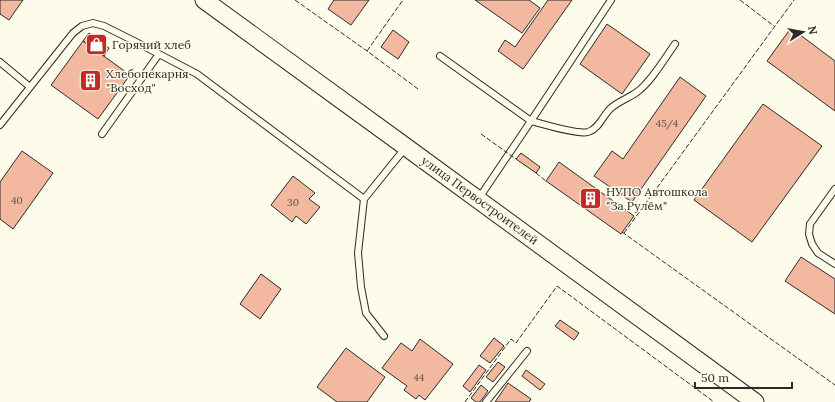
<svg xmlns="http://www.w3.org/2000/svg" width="835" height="402" font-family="Lora,serif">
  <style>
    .building { fill: #f2b8a0; stroke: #2b2b2b }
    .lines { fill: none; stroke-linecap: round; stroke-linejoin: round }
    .lane-casing { stroke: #2b2b2b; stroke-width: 8 }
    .secondary-casing { stroke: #2b2b2b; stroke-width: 19 }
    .lane { stroke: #fdfbea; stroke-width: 6 }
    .secondary { stroke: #fdfbea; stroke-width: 17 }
    .fence { stroke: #2b2b2b; stroke-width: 1; stroke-dasharray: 5 2; stroke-linecap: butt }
    .labels { text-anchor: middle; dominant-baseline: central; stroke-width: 3; stroke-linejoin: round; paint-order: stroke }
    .number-label { font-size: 10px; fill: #5d4e48 }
    .poi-label { font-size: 12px; fill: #2b2b2b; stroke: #fdfbea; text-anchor: start }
    .street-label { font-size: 12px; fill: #2b2b2b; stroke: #fdfbea }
  </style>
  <rect width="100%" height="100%" fill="#fdfbea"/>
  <path class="building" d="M 0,0 L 23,0 L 9,20 L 0,14 Z
    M 334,0 L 369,0 L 351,25 L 328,9 Z
    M 475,0 L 529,0 L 540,8 L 522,33 Z
    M 548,0 L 572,0 L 523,69 L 498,51 L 505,40 L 515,47 Z
    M 607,24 L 650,54 L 622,94 L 580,64 Z
    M 791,28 L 835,61 L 835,111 L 767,61 Z
    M 393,30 L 409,42 L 398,59 L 381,47 Z
    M 89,33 L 109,48 L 104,56 L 83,41 Z
    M 83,41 L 130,75 L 98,119 L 51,85 Z
    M 680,77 L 706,96 L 632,202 L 594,176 L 612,151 L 623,159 Z
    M 763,104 L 822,146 L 752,242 L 694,200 Z
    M 22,151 L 53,173 L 13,229 L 0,219 L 0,182 Z
    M 521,153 L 540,167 L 536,173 L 516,159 Z
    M 559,162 L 634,216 L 621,234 L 546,181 Z
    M 293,176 L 315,193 L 309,199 L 320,207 L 306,224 L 296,216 L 292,222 L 271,205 Z
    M 801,257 L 835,279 L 835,314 L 785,281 Z
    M 261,274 L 281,289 L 260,319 L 240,304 Z
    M 560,320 L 579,333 L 574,340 L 555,326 Z
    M 494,338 L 504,346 L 490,363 L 480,356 Z
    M 420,339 L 453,364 L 425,400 L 419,395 L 416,399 L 404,390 L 407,386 L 382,368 L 401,343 L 412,351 Z
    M 346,348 L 385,377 L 367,402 L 337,402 L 317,387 Z
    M 498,362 L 505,367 L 493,382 L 486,377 Z
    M 479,365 L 486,370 L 470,392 L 463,386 Z
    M 526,370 L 545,384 L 540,390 L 522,376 Z
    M 508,383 L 531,399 L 529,402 L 495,402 Z
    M 481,385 L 488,391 L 480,402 L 476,402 L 471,398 Z"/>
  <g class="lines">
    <defs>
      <path id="lane" d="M 440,56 L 531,121 L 611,0
        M 0,62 L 30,87
        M 0,125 L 73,33 L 82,26 L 93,23 L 104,26 L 136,42 L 197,74 L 364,199
        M 102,134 L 159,54
        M 835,189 L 810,224 L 809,234 L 812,244 L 818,253 L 835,264
        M 479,198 L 531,121 C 543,124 578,135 588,132 C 599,129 603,115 611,108 C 619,101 629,98 637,92 C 651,82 665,58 675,44
        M 384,336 L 366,313 L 361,287 L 358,253 L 364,199 L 406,147
        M 486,402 L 527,351"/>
      <path id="secondary" d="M 204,0 L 406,147 L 755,402"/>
    </defs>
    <use href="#lane" class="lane-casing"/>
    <use href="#secondary" class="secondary-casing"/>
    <use href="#lane" class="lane"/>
    <use href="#secondary" class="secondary"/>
    <path class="fence" d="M 295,0 L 367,51 L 418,89
      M 740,0 L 774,26
      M 367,51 L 403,0
      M 481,134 L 516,159
      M 536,173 L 546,181
      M 622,232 L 835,385
      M 624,233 L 794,0
      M 465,402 L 511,339 L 516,343 L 557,286 L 714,402"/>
  </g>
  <defs>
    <symbol id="shop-square" viewBox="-11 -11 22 22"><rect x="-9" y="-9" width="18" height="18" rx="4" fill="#c62828" stroke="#fdfbea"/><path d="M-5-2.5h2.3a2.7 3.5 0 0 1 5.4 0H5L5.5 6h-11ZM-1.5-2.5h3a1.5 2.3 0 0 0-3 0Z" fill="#fff"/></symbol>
    <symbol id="building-square" viewBox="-11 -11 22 22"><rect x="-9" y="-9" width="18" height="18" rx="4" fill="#c62828" stroke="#fdfbea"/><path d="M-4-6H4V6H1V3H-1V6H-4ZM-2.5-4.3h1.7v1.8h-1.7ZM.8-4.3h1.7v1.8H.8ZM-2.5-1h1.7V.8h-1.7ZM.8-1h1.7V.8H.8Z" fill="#fff"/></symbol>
  </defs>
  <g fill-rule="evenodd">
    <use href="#shop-square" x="84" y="32" width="25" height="25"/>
    <use href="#building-square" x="78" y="68" width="25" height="25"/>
    <use href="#building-square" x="578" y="186" width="25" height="25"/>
  </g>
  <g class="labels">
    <g class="number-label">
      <text x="667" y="123">45/4</text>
      <text x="17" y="200">40</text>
      <text x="293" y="202">30</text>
      <text x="419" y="377">44</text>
    </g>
    <g class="poi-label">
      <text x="112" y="44">Горячий хлеб</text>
      <text x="106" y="73">Хлебопекарня<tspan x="106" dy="14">"Восход"</tspan></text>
      <text x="606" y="191">НУПО Автошкола<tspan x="606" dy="14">"За Рулём"</tspan></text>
    </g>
    <g class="street-label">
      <text transform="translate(480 200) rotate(36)">улица Первостроителей</text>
    </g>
  </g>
  <g transform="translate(803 32) rotate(79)" stroke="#fdfbea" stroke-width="3" paint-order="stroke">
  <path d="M0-3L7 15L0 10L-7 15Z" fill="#2b2b2b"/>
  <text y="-6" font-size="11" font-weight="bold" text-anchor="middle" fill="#2b2b2b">N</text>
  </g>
  <path d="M695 382v6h97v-6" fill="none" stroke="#2b2b2b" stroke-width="2"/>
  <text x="701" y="382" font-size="12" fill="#2b2b2b" stroke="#fdfbea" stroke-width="3" paint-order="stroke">50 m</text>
</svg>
